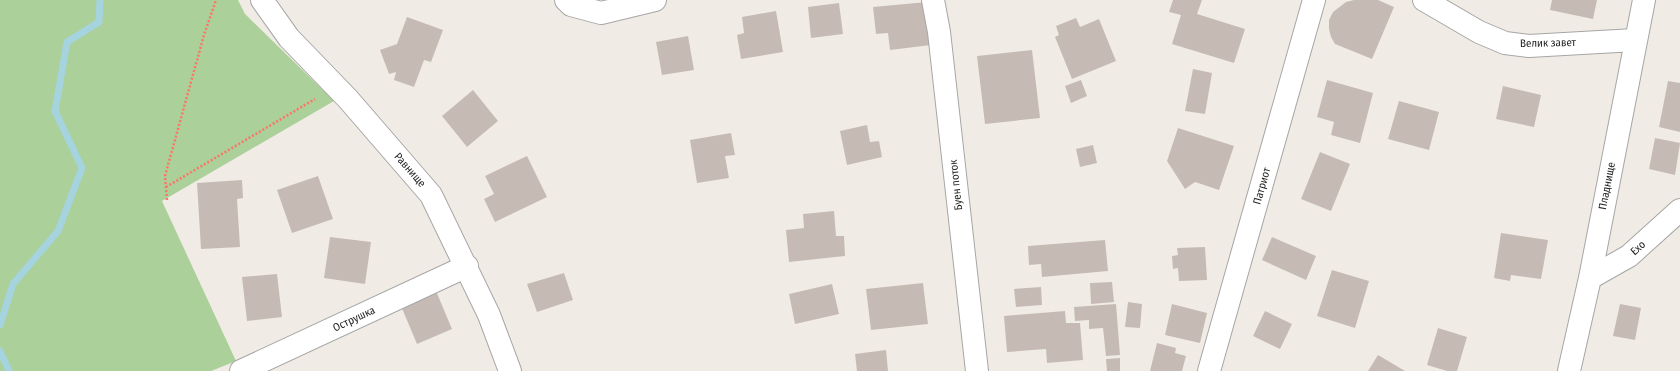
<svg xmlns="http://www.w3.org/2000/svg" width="1680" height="371" font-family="'Fira Sans Condensed',sans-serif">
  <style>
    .forest { fill: #abd099 }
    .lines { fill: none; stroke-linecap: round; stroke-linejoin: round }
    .stream { stroke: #a5d3de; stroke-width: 7 }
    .building { fill: #c5bbb4 }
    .minor-casing { stroke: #a6a6a6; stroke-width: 24 }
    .path { stroke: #fc746a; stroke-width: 2.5; stroke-dasharray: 2 2; stroke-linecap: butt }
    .minor { stroke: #fff; stroke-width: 22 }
    .labels { text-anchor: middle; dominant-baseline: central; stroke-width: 4; stroke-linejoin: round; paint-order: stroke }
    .street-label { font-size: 11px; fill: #1f1f1f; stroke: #fff }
  </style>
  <rect width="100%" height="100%" fill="#f0ece5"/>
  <path class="forest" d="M 0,0 L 238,0 L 245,14 L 334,101 L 162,201 L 236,361 L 211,371 L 0,371 Z"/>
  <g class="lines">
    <path class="stream" d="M 0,325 L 13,284 L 58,231 L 82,168 L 55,111 L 67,42 L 99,22 L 100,0
      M 0,351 L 9,371"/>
  </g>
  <path class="building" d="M 1173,0 L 1202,0 L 1197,14 L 1245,29 L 1234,63 L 1172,44 L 1181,15 L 1169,12 Z
    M 1354,0 L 1378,0 L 1394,7 L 1372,59 L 1335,44 L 1331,37 L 1329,29 L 1329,20 L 1333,12 L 1346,2 Z
    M 1552,0 L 1597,0 L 1593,19 L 1550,10 Z
    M 927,2 L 931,45 L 890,50 L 888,33 L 876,34 L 873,7 Z
    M 839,3 L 843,34 L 811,38 L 808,7 Z
    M 776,11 L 783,52 L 741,59 L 737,35 L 744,33 L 742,17 Z
    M 407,17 L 443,30 L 431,62 L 424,60 L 414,87 L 394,80 L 396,72 L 389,74 L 380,50 L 397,44 Z
    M 1076,18 L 1080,27 L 1099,19 L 1116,61 L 1072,79 L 1055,37 L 1059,35 L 1056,26 Z
    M 688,36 L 694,70 L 662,75 L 656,42 Z
    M 1032,50 L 1040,118 L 985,124 L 977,56 Z
    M 1193,69 L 1212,73 L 1205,114 L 1185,111 Z
    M 1081,80 L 1087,96 L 1071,103 L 1065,86 Z
    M 1327,80 L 1373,93 L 1360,143 L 1331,135 L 1334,122 L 1317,117 Z
    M 1668,81 L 1680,83 L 1680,132 L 1659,127 Z
    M 1503,86 L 1541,95 L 1534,127 L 1496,119 Z
    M 473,90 L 498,121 L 467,147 L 442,116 Z
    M 1399,101 L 1439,112 L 1429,150 L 1388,139 Z
    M 867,125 L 870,142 L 879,141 L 882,157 L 847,165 L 840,131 Z
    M 1178,128 L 1234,146 L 1219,190 L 1195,182 L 1185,189 L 1167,161 Z
    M 731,133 L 735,155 L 725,156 L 729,178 L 697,183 L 690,140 Z
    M 1655,138 L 1680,143 L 1675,175 L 1649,169 Z
    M 1093,145 L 1097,163 L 1080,167 L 1076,149 Z
    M 1320,152 L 1350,164 L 1331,211 L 1301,199 Z
    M 527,156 L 547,197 L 495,222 L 484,199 L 494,194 L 485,176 Z
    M 318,176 L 333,219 L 292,233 L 277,190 Z
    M 242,180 L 243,198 L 237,199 L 240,247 L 201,249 L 197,183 Z
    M 834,211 L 836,236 L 844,236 L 845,256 L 789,262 L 786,230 L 804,228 L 803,214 Z
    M 1501,233 L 1548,240 L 1541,279 L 1511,275 L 1510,281 L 1494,278 Z
    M 330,237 L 371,242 L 365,284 L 324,278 Z
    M 1272,237 L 1316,256 L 1306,280 L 1262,260 Z
    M 1105,240 L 1108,271 L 1042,277 L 1041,264 L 1029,265 L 1028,246 Z
    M 1205,247 L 1207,280 L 1179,281 L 1178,268 L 1173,269 L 1172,256 L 1178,255 L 1177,248 Z
    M 1332,270 L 1369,281 L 1355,328 L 1317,316 Z
    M 564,273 L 573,300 L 537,312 L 527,284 Z
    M 277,274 L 282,317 L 247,321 L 242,277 Z
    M 1112,282 L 1114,302 L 1091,304 L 1090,283 Z
    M 923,283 L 928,324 L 871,330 L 866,289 Z
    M 832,284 L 839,314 L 795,324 L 789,294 Z
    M 1041,287 L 1042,305 L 1016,307 L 1014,289 Z
    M 436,291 L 452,329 L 417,344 L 401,306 Z
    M 1128,302 L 1142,304 L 1140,328 L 1125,327 Z
    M 1116,304 L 1120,355 L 1106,356 L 1103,328 L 1089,329 L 1089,320 L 1075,321 L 1074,307 Z
    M 1172,304 L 1207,313 L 1200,343 L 1165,335 Z
    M 1620,304 L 1641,308 L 1635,340 L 1613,336 Z
    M 1065,311 L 1066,323 L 1080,323 L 1083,360 L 1047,363 L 1046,349 L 1007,352 L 1004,316 Z
    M 1265,311 L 1292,324 L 1280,349 L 1253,336 Z
    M 1438,328 L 1467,337 L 1457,371 L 1447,371 L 1427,365 Z
    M 1157,343 L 1176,348 L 1175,353 L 1186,356 L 1182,371 L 1150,371 Z
    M 886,350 L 888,371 L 857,371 L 855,354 Z
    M 1378,355 L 1405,371 L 1368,371 Z
    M 1120,358 L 1120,371 L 1107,371 L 1106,359 Z"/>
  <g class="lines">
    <defs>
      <path id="minor" d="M 262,0 L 289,38 L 348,99 L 431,195 L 489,315 L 510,371
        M 566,0 L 571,5 L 601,13 L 655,0
        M 933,0 L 939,32 L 977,371
        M 1424,0 L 1479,32 L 1505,43 L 1529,46 L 1635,40
        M 1590,278 L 1629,256 L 1680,210
        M 241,371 L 467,266
        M 1209,371 L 1314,0
        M 1569,371 L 1590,278 L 1644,0"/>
    </defs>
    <use href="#minor" class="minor-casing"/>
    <path class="path" d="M 166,187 L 315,99
      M 167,200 L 165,176 L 204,35 L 216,0"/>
    <use href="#minor" class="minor"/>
  </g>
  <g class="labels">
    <g class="street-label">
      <text transform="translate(1548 43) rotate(-1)">Велик завет</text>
      <text transform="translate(410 170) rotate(49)">Равнище</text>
      <text transform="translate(956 185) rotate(-96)">Буен поток</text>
      <text transform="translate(1262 186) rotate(-74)">Патриот</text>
      <text transform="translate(1607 186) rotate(-79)">Пладнище</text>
      <text transform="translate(1638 248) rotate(-41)">Ехо</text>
      <text transform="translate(354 319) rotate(-25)">Острушка</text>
    </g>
  </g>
</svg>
